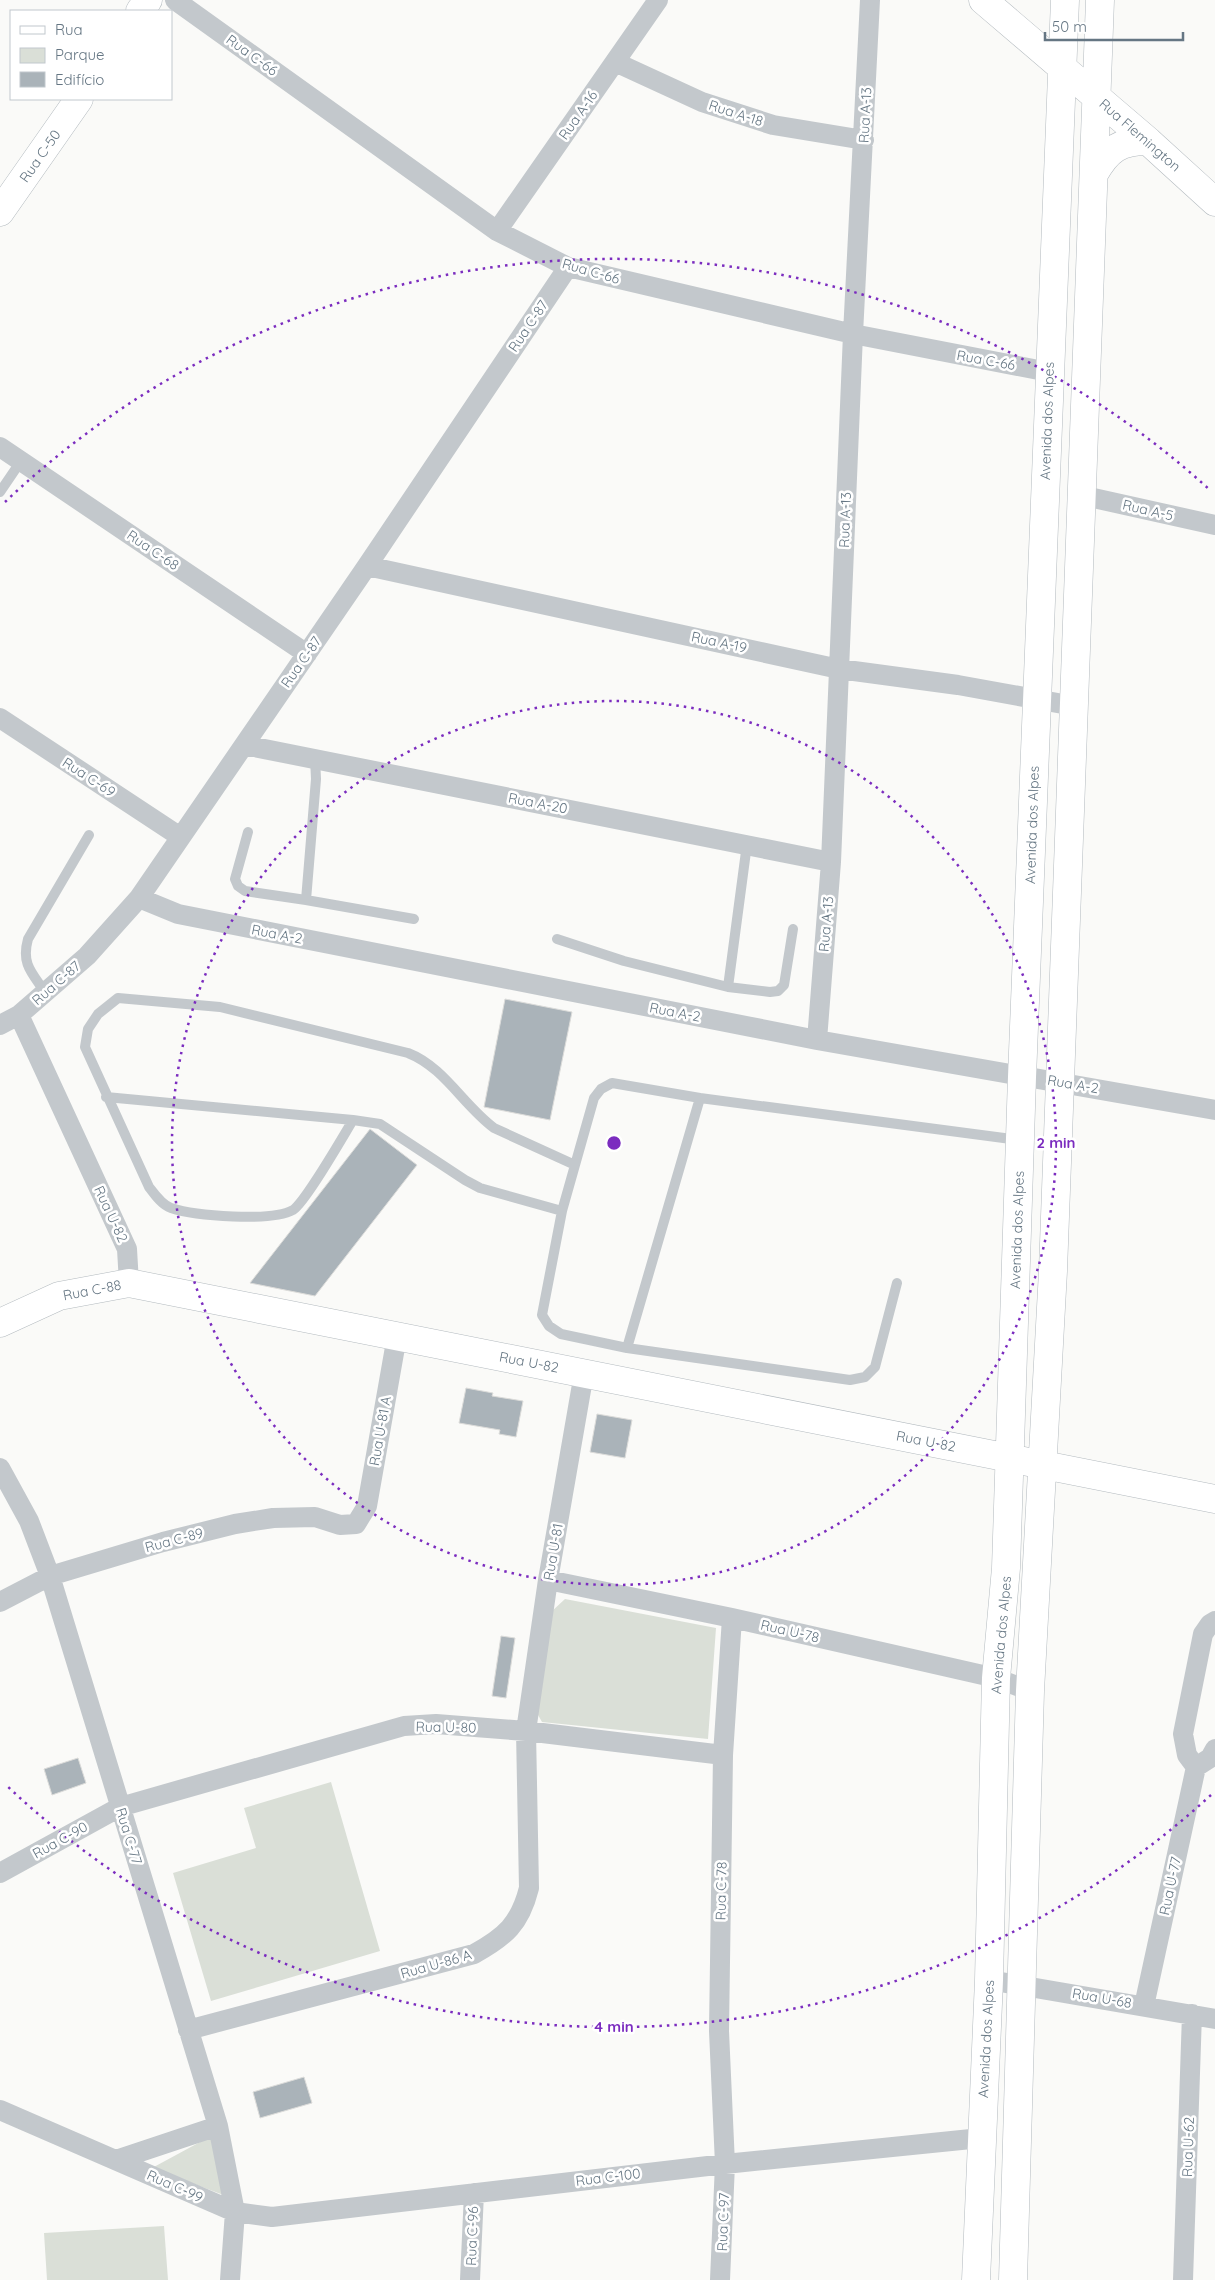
<svg xmlns="http://www.w3.org/2000/svg" width="1215" height="2280" font-family="Quicksand,sans-serif">
  <style>
    .green { fill: #dadfd7 }
    .building { fill: #aab3b9; stroke: #dcdcda }
    .lines { fill: none; stroke-linecap: round; stroke-linejoin: round }
    .secondary-casing { stroke: #b3babf; stroke-width: 29 }
    .lane { stroke: #c3c8cc; stroke-width: 10 }
    .street { stroke: #c3c8cc; stroke-width: 20 }
    .secondary { stroke: #fff; stroke-width: 28 }
    .ring { fill: none; stroke: #7b2cbf; stroke-width: 2.5; stroke-dasharray: 2.5 5 }
    .labels { text-anchor: middle; dominant-baseline: central; stroke-width: 5; stroke-linejoin: round; paint-order: stroke }
    .street-label { font-size: 14px; fill: #657683; stroke: #fff }
    .centre { fill: #7b2cbf; stroke: #fff; stroke-width: 2.5 }
    .ring-label { font-size: 15px; text-anchor: middle; font-weight: bold; fill: #7b2cbf; stroke: #fff; stroke-width: 5; stroke-linejoin: round; paint-order: stroke }
  </style>
  <rect width="100%" height="100%" fill="#fafaf8"/>
  <path class="green" d="M 565,1599 L 716,1628 L 708,1739 L 542,1722 L 533,1706 L 551,1612 Z
    M 331,1782 L 380,1951 L 211,2001 L 173,1873 L 256,1848 L 244,1808 Z
    M 213,2135 L 226,2196 L 152,2168 Z
    M 164,2226 L 168,2280 L 47,2280 L 44,2233 Z"/>
  <path class="building" d="M 505,999 L 572,1012 L 550,1120 L 484,1107 Z
    M 370,1129 L 417,1165 L 315,1296 L 250,1283 Z
    M 466,1388 L 493,1393 L 492,1396 L 523,1401 L 516,1437 L 499,1434 L 500,1430 L 459,1423 Z
    M 597,1414 L 632,1420 L 625,1458 L 590,1452 Z
    M 501,1636 L 515,1638 L 506,1698 L 492,1696 Z
    M 78,1758 L 86,1783 L 52,1795 L 44,1769 Z
    M 304,2077 L 312,2103 L 260,2118 L 253,2092 Z"/>
  <g class="lines">
    <defs>
      <path id="secondary" d="M 983,0 L 1148,141 L 1215,202
        M 140,11 L 148,0
        M 1094,174 C 1108,149 1120,141 1148,141
        M 0,212 L 79,99
        M 0,1323 L 59,1296 L 129,1283 L 1215,1499
        M 976,2280 L 989,1980 L 996,1678 L 1006,1568 L 1022,1077 L 1065,0
        M 1013,2280 L 1030,1691 L 1053,1271 L 1100,0"/>
    </defs>
    <use href="#secondary" class="secondary-casing"/>
    <path class="lane" d="M 0,492 L 21,461
      M 315,758 L 316,779 L 306,900 L 414,919
      M 248,832 L 235,879 L 238,886 L 245,891 L 306,900
      M 557,939 L 624,961 L 728,987 L 770,992 L 778,991 L 784,985 L 793,929
      M 728,987 L 747,844
      M 45,992 C 32,973 21,964 28,939 L 89,835
      M 106,1097 L 353,1120
      M 562,1211 L 480,1188 L 465,1180 L 380,1124 L 353,1120 C 342,1138 306,1201 293,1210 C 272,1222 195,1216 171,1208 C 162,1205 155,1195 149,1187 L 85,1047 L 88,1029 L 98,1014 L 118,998 L 220,1007 L 408,1053 C 444,1067 463,1105 494,1128 L 575,1165
      M 897,1283 L 875,1367 L 865,1377 L 850,1380 L 627,1348 L 700,1098 L 1019,1140
      M 627,1348 L 561,1334 L 549,1326 L 542,1315 L 562,1211 L 594,1098 L 601,1089 L 612,1083 L 700,1098"/>
    <path class="street" d="M 175,0 L 497,231 L 568,267 L 853,334 L 1049,372
      M 615,62 L 702,102 L 773,125 L 864,140
      M 497,231 L 658,0
      M 0,447 L 307,654
      M 1080,495 L 1215,525
      M 367,566 L 839,669 L 958,685 L 1074,706
      M 0,718 L 179,836
      M 244,745 L 831,862
      M 139,898 L 178,914 L 817,1040 L 1215,1110
      M 19,1015 L 127,1249 L 129,1283
      M 0,1025 L 19,1015 L 87,956 L 139,898 L 367,566 L 568,267
      M 817,1040 L 831,862 L 853,334 L 870,0
      M 0,1468 L 29,1521 L 50,1576 L 218,2126 L 235,2212 L 230,2280
      M 548,1580 L 732,1618 L 996,1678 L 1030,1691
      M 0,1602 L 50,1576 L 163,1542 L 235,1524 L 273,1518 L 315,1517 L 340,1525 L 356,1524 L 367,1506 L 397,1336
      M 1215,1621 L 1210,1624 L 1203,1634 L 1183,1734 L 1187,1755 L 1196,1767 L 1210,1758 L 1215,1749
      M 0,1873 L 120,1807 L 404,1726 L 436,1724 L 526,1731 L 723,1755
      M 989,1980 L 1215,2019
      M 1144,2006 L 1196,1767
      M 188,2030 L 474,1954 C 505,1937 520,1924 529,1888 L 526,1731 L 548,1580 L 584,1373
      M 0,2110 L 235,2212 L 272,2217 L 725,2164 L 981,2138
      M 116,2160 L 218,2126
      M 470,2280 L 474,2193
      M 720,2280 L 725,2164 L 719,2031 L 723,1755 L 732,1618
      M 1183,2280 L 1192,2014"/>
    <use href="#secondary" class="secondary"/>
  </g>
  <g class="ring">
    <circle cx="614" cy="1143" r="442"/>
    <path d="M1211 1795A884 884 0 0 1 5 1784M5 502A884 884 0 0 1 1211 491"/>
  </g>
  <g class="labels">
    <g class="street-label">
      <text transform="translate(252 55) rotate(36)">Rua C-66</text>
      <text transform="translate(736 113) rotate(18)">Rua A-18</text>
      <text transform="translate(578 115) rotate(-55)">Rua A-16</text>
      <text transform="translate(865 115) rotate(-87)">Rua A-13</text>
      <text transform="translate(1140 135) rotate(41)">Rua Flemington</text>
      <text transform="translate(40 156) rotate(-55)">Rua C-50</text>
      <text transform="translate(591 271) rotate(16)">Rua C-66</text>
      <text transform="translate(528 326) rotate(-56)">Rua C-87</text>
      <text transform="translate(986 360) rotate(10)">Rua C-66</text>
      <text transform="translate(1047 421) rotate(-88)">Avenida dos Alpes</text>
      <text transform="translate(1148 510) rotate(13)">Rua A-5</text>
      <text transform="translate(845 520) rotate(-88)">Rua A-13</text>
      <text transform="translate(153 550) rotate(34)">Rua C-68</text>
      <text transform="translate(719 642) rotate(12)">Rua A-19</text>
      <text transform="translate(301 662) rotate(-55)">Rua C-87</text>
      <text transform="translate(89 777) rotate(33)">Rua C-69</text>
      <text transform="translate(538 803) rotate(11)">Rua A-20</text>
      <text transform="translate(1032 825) rotate(-88)">Avenida dos Alpes</text>
      <text transform="translate(826 924) rotate(-85)">Rua A-13</text>
      <text transform="translate(277 934) rotate(11)">Rua A-2</text>
      <text transform="translate(56 983) rotate(-41)">Rua C-87</text>
      <text transform="translate(675 1012) rotate(11)">Rua A-2</text>
      <text transform="translate(1073 1084) rotate(10)">Rua A-2</text>
      <text transform="translate(111 1214) rotate(65)">Rua U-82</text>
      <text transform="translate(1017 1230) rotate(-88)">Avenida dos Alpes</text>
      <text transform="translate(92 1290) rotate(-11)">Rua C-88</text>
      <text transform="translate(529 1362) rotate(11)">Rua U-82</text>
      <text transform="translate(380 1431) rotate(-80)">Rua U-81 A</text>
      <text transform="translate(926 1441) rotate(11)">Rua U-82</text>
      <text transform="translate(174 1540) rotate(-15)">Rua C-89</text>
      <text transform="translate(553 1552) rotate(-80)">Rua U-81</text>
      <text transform="translate(790 1631) rotate(13)">Rua U-78</text>
      <text transform="translate(1001 1635) rotate(-85)">Avenida dos Alpes</text>
      <text transform="translate(446 1727) rotate(1)">Rua U-80</text>
      <text transform="translate(129 1836) rotate(73)">Rua C-77</text>
      <text transform="translate(60 1840) rotate(-29)">Rua C-90</text>
      <text transform="translate(1170 1886) rotate(-78)">Rua U-77</text>
      <text transform="translate(721 1891) rotate(-89)">Rua C-78</text>
      <text transform="translate(436 1964) rotate(-16)">Rua U-86 A</text>
      <text transform="translate(1102 1998) rotate(10)">Rua U-68</text>
      <text transform="translate(986 2039) rotate(-87)">Avenida dos Alpes</text>
      <text transform="translate(1188 2147) rotate(-88)">Rua U-62</text>
      <text transform="translate(608 2177) rotate(-7)">Rua C-100</text>
      <text transform="translate(175 2186) rotate(24)">Rua C-99</text>
      <text transform="translate(723 2222) rotate(-88)">Rua C-97</text>
      <text transform="translate(472 2236) rotate(-88)">Rua C-96</text>
    </g>
  </g>
  <circle cx="614" cy="1143" r="8" class="centre"/>
  <g class="ring-label">
    <text x="1056" y="1148">2 min</text>
    <text x="614" y="2032">4 min</text>
  </g>
  <rect x="10" y="10" width="162" height="90" fill="#ffffff" stroke="#c1c8cd"/>
  <rect x="20" y="26" width="25" height="8" fill="#ffffff" stroke="#c1c8cd"/>
  <text x="55" y="35" font-size="15" fill="#657683">Rua</text>
  <rect x="20" y="48" width="25" height="15" fill="#dadfd7" stroke="#c1c8cd"/>
  <text x="55" y="60" font-size="15" fill="#657683">Parque</text>
  <rect x="20" y="72" width="25" height="15" fill="#aab3b9" stroke="#c1c8cd"/>
  <text x="55" y="85" font-size="15" fill="#657683">Edifício</text>
  <path d="M1045 32v8h138v-8" fill="none" stroke="#657683" stroke-width="2.5"/>
  <text x="1052" y="32" font-size="15" fill="#657683" stroke="#ffffff" stroke-width="4" paint-order="stroke">50 m</text>
</svg>
